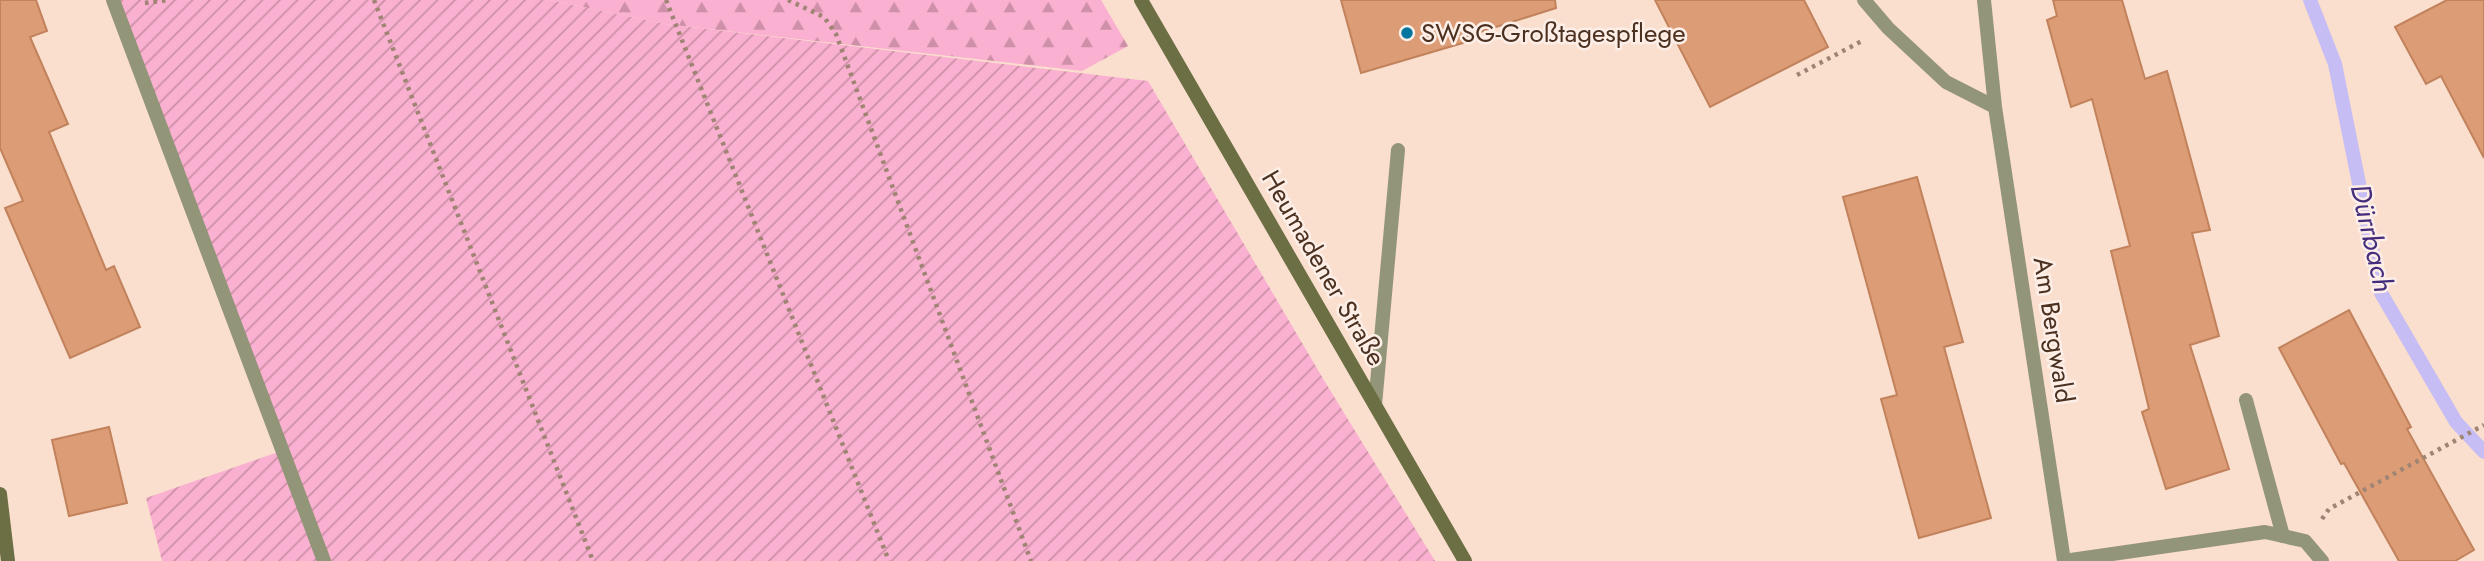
<svg xmlns="http://www.w3.org/2000/svg" width="2484" height="561" font-family="Jost,sans-serif">
  <style>
    .forest { fill: url(#forest-firs) }
    .garden { fill: url(#garden-furrows) }
    .lines { fill: none; stroke-linecap: round; stroke-linejoin: round }
    .stream { stroke: #c6bdf5; stroke-width: 14 }
    .building { fill: #dc9c75; stroke: #c1825c; stroke-width: 2 }
    .path { stroke: #9f8474; stroke-width: 4.5; stroke-dasharray: 3.5 5; stroke-linecap: butt }
    .lane { stroke: #939578; stroke-width: 14 }
    .street { stroke: #939578; stroke-width: 14 }
    .secondary { stroke: #6c6f43; stroke-width: 14 }
    .poi-dot { fill: #0276a0; stroke: #fdefe7; stroke-width: 2.5 }
    .labels { text-anchor: middle; dominant-baseline: central; stroke-width: 5; stroke-linejoin: round; paint-order: stroke }
    .poi-label { font-size: 26px; fill: #4c3121; stroke: #fdefe7; text-anchor: start }
    .street-label { font-size: 26px; fill: #4c3121; stroke: #fdefe7 }
    .water-label { font-size: 28px; font-style: italic; fill: #442d7d; stroke: #fdefe7 }
  </style>
  <defs>
    <pattern id="forest-firs" width="22" height="20" patternUnits="userSpaceOnUse" patternTransform="scale(1.75)"><rect width="22" height="20" fill="#fab0d0"/><path d="M5 1l3.5 6h-7zM16 11l3.5 6h-7z" fill="#cd90a8"/></pattern>
    <pattern id="garden-furrows" width="10" height="10" patternUnits="userSpaceOnUse" patternTransform="scale(1.75)"><rect width="10" height="10" fill="#fab0d0"/><path d="M-1 1l2-2M0 10L10 0M9 11l2-2" fill="none" stroke="#cd90a8"/></pattern>
  </defs>
  <rect width="100%" height="100%" fill="#fadece"/>
  <path class="forest" d="M 549,0 L 1101,0 L 1128,46 L 1082,71 L 665,24 Z"/>
  <path class="garden" d="M 112,0 L 549,0 L 665,24 L 1148,81 L 1325,382 L 1435,561 L 162,561 L 146,498 L 284,450 Z"/>
  <g class="lines">
    <path class="stream" d="M 2310,0 L 2335,64 L 2381,293 L 2456,422 L 2484,452"/>
  </g>
  <path class="building" d="M 0,0 L 36,0 L 47,31 L 30,37 L 68,124 L 49,132 L 106,270 L 114,266 L 140,327 L 70,358 L 5,208 L 23,201 L 0,148 Z
    M 1341,0 L 1555,0 L 1556,8 L 1464,37 L 1466,42 L 1361,73 Z
    M 1655,0 L 1804,0 L 1828,47 L 1710,107 Z
    M 2053,0 L 2122,0 L 2145,79 L 2167,71 L 2210,230 L 2192,233 L 2219,336 L 2190,345 L 2229,469 L 2166,489 L 2142,412 L 2149,409 L 2111,251 L 2130,246 L 2092,99 L 2071,107 L 2047,20 L 2057,16 Z
    M 2447,0 L 2484,0 L 2484,158 L 2441,76 L 2426,84 L 2395,27 Z
    M 1917,177 L 1963,342 L 1944,347 L 1991,518 L 1919,538 L 1881,399 L 1897,395 L 1843,197 Z
    M 2349,310 L 2411,427 L 2407,429 L 2474,550 L 2455,561 L 2399,561 L 2344,463 L 2341,464 L 2279,348 Z
    M 109,427 L 127,503 L 69,516 L 52,440 Z"/>
  <g class="lines">
    <path class="path" d="M 374,0 L 593,561
      M 666,0 L 889,561
      M 788,0 L 824,17 L 836,34 L 1031,561
      M 145,3 L 169,0
      M 1797,75 L 1862,41
      M 2322,519 L 2329,509 L 2484,425"/>
    <path class="lane" d="M 113,0 L 324,561
      M 2246,400 L 2283,536
      M 1375,405 L 1398,150"/>
    <path class="street" d="M 1864,0 L 1888,28 L 1946,82 L 1995,107
      M 1984,0 L 1995,107 L 2064,561
      M 2064,561 L 2265,532 L 2305,541 L 2322,561"/>
    <path class="secondary" d="M 1141,0 L 1465,561
      M 0,494 L 8,561"/>
  </g>
  <circle class="poi-dot" cx="1407" cy="33" r="7"/>
  <g class="labels">
    <g class="poi-label">
      <text x="1421" y="33">SWSG-Großtagespflege</text>
    </g>
    <g class="street-label">
      <text transform="translate(1324 268) rotate(60)">Heumadener Straße</text>
      <text transform="translate(2054 330) rotate(81)">Am Bergwald</text>
    </g>
    <g class="water-label">
      <text transform="translate(2372 238) rotate(77)">Dürrbach</text>
    </g>
  </g>
</svg>
